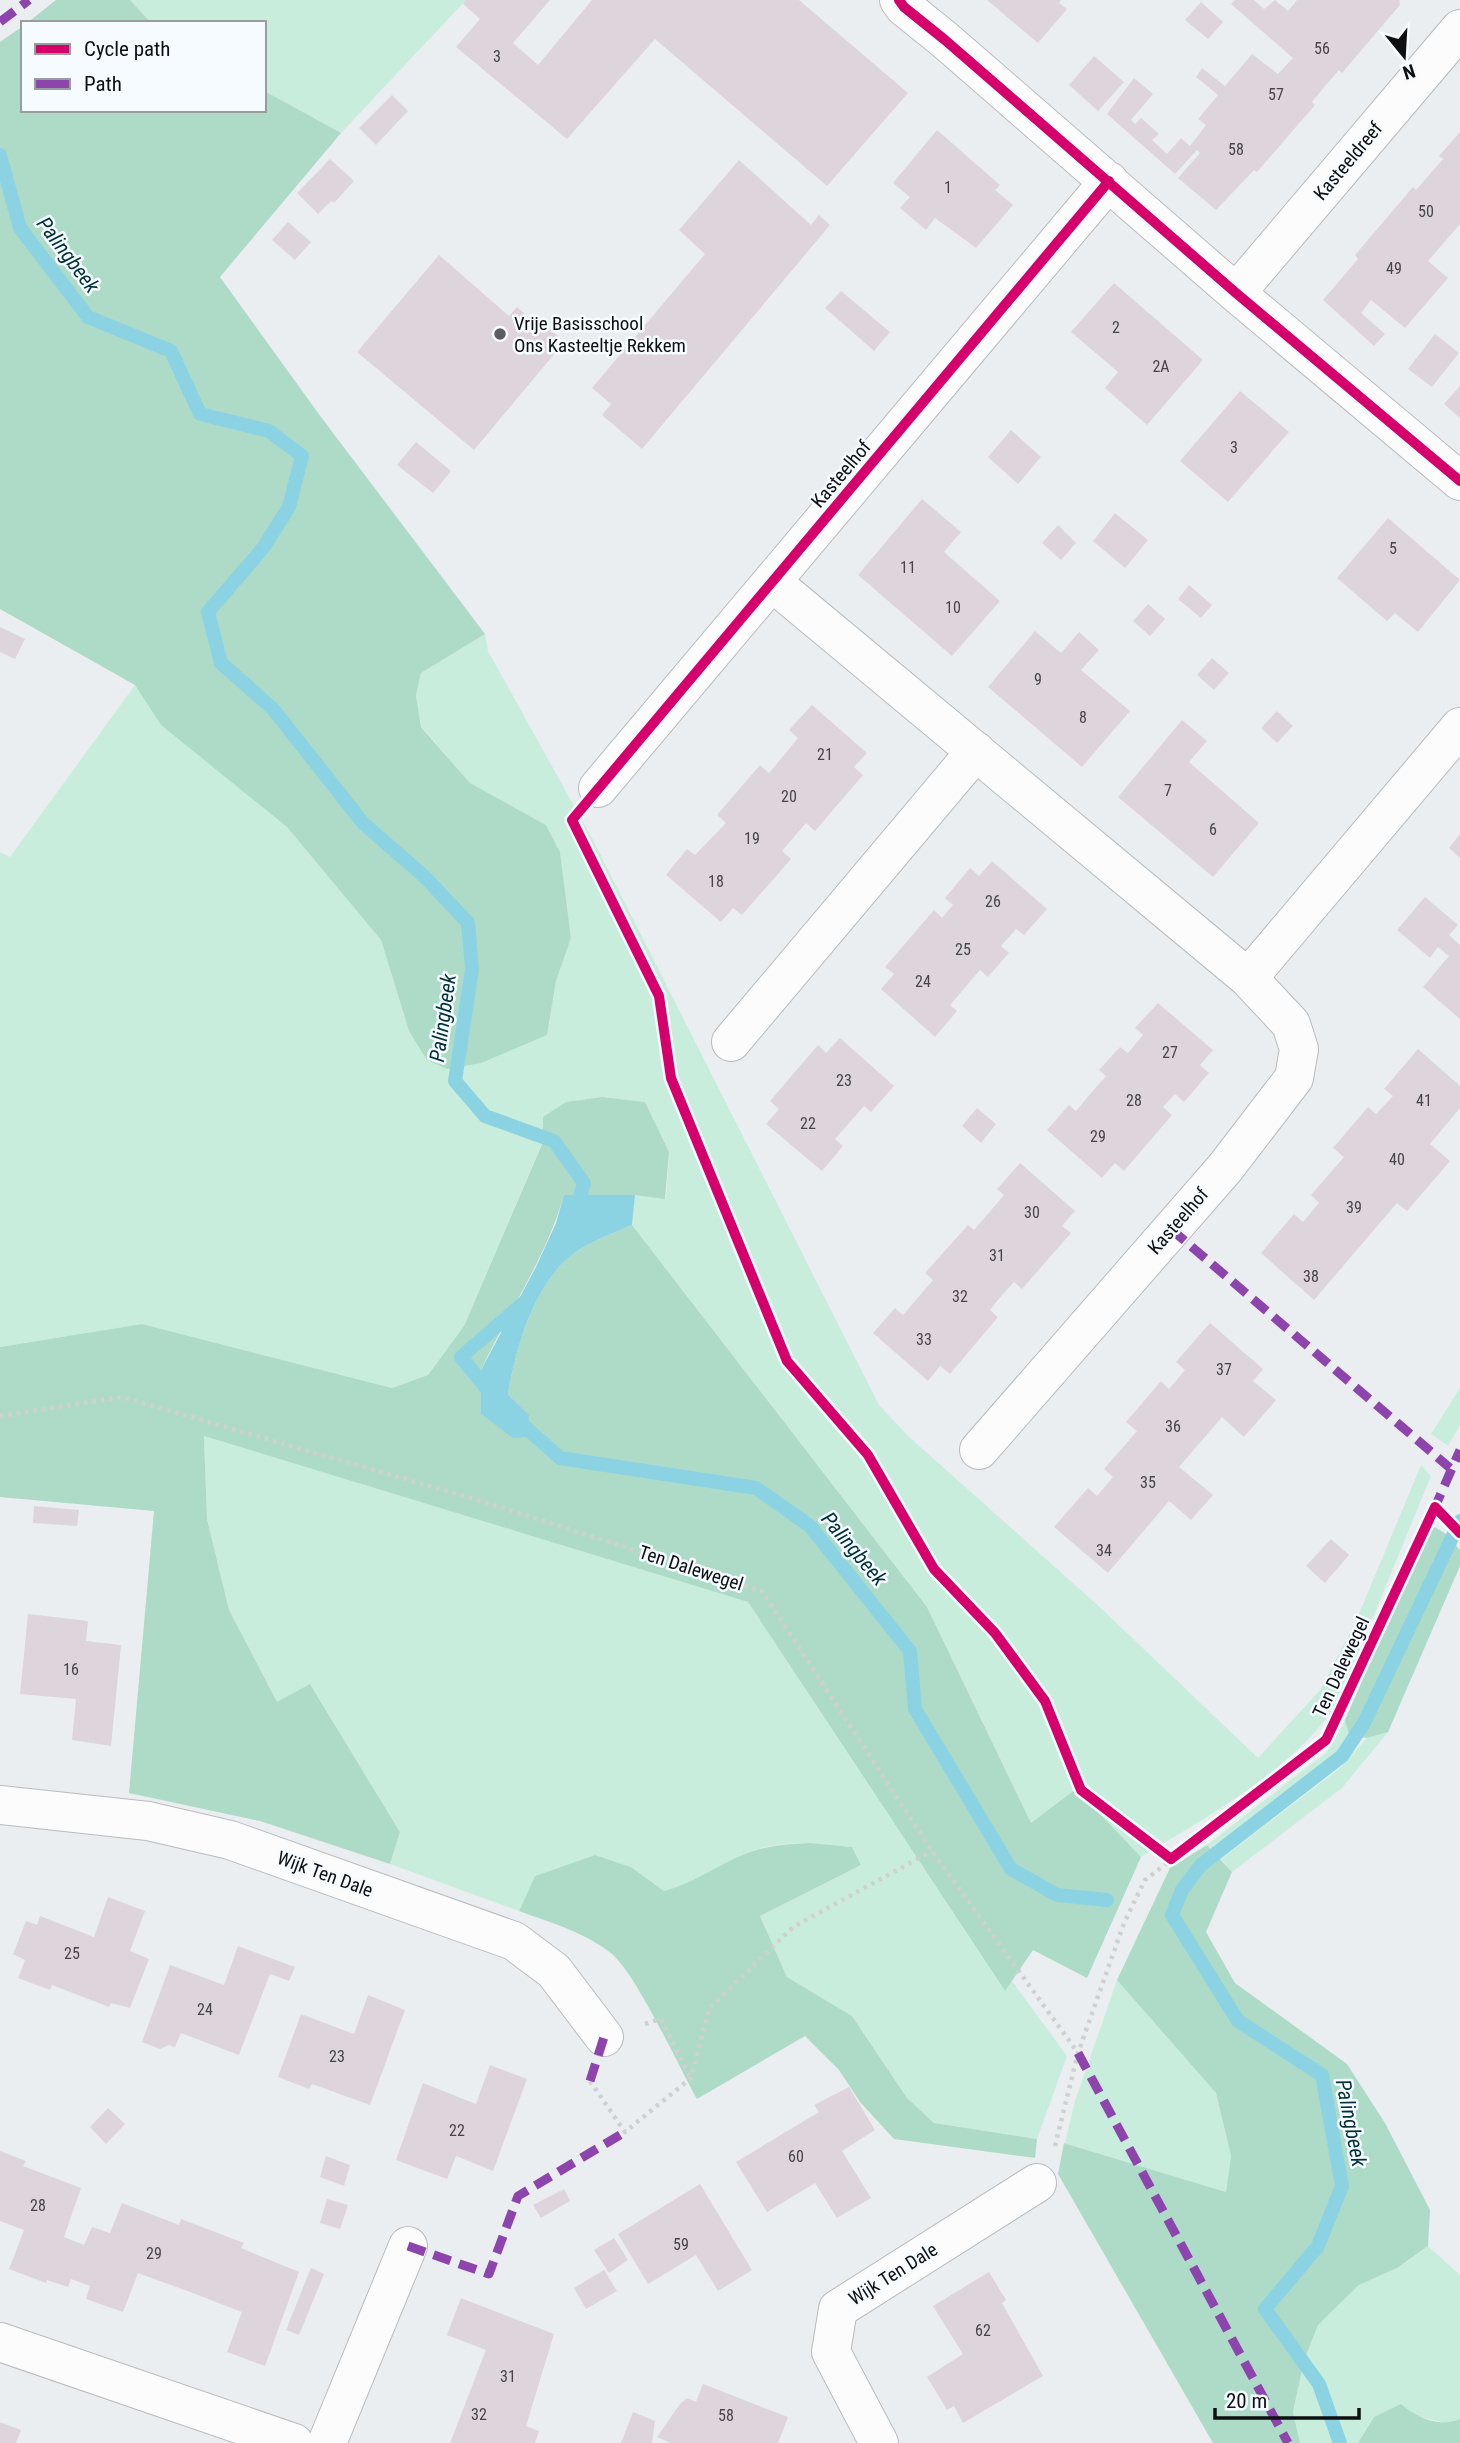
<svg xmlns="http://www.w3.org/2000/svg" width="1460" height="2443" font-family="'Roboto Condensed',sans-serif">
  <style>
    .green { fill: #c8eddc }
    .forest { fill: #addbc7 }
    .water { fill: #8bd3e3 }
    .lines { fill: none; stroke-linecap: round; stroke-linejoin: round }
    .stream { stroke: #8bd3e3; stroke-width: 14 }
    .building { fill: #ddd5db }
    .street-casing { stroke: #b9bbbc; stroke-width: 40 }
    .path { stroke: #d0d0d1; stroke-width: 4.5; stroke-dasharray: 3.5 5; stroke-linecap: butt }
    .street { stroke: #fcfcfd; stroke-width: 38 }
    .quiet { stroke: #8e44ad; stroke-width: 9; stroke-dasharray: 18 9; stroke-linecap: butt }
    .cycleway-casing { stroke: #f6fbff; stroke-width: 15 }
    .cycleway { stroke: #d6006c; stroke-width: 10 }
    .poi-dot { fill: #5b5d5e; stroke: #f6fbff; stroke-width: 2.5 }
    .labels { text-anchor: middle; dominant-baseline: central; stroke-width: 5; stroke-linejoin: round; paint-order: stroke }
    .number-label { font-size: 16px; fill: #454446 }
    .street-label { font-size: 19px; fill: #0e0f10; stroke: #f6fbff }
    .poi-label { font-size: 19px; fill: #0e0f10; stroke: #f6fbff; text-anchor: start }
    .water-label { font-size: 21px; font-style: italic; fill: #003039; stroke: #f6fbff }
  </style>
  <rect width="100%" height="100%" fill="#ebeef0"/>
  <path class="green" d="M 130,0 L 466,0 L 341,133 L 264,93 L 264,23 L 151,23 Z
    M 485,634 L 488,651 L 593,840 L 879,1405 L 907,1435 L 1103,1610 L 1258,1758 L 1320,1690 L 1356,1621 L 1421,1465 L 1431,1476 L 1337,1705 C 1288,1773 1211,1814 1141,1857 L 1076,1790 L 1031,1823 L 927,1607 L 632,1225 L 635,1195 L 666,1198 L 669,1152 L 645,1102 L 602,1097 L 566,1102 L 546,1134 L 464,1326 L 428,1375 L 392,1388 L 142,1324 L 0,1347 L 0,852 L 10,857 L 135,685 L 162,725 L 287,827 L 381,940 L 409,1031 L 547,1035 L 556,981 L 571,938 L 560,852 L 546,825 L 470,783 L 421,726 L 416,695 L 421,673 Z
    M 1460,1388 L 1460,1425 L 1448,1446 L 1431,1434 Z
    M 204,1436 L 748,1602 L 1004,1990 L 1012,1981 L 1067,2056 L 1037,2139 L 934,2123 L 907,2098 L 852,2016 L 787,1977 L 760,1916 L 861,1865 L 852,1847 C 818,1844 782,1839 749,1852 C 719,1864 695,1883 664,1891 L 631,1867 L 595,1855 L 535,1876 L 519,1911 L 390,1864 L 400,1832 L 311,1685 L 277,1703 L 229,1610 L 207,1519 Z
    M 1345,1720 L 1349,1735 L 1356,1736 L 1331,1763 L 1216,1852 L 1207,1845 L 1327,1752 Z
    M 1388,1732 L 1342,1788 L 1232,1872 L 1221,1859 L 1340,1768 L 1367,1738 Z
    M 1117,1980 L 1216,2093 L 1231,2156 L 1226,2192 L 1065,2143 L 1075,2101 Z
    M 1428,2246 L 1460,2275 L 1460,2419 L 1448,2424 L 1414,2415 L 1374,2417 L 1358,2443 L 1300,2443 L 1293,2412 L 1304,2361 L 1318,2325 L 1359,2285 L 1397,2268 Z"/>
  <path class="forest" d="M 56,0 L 130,0 L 151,23 L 27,23 Z
    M 23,26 L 23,110 L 264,110 L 264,93 L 268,93 L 341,133 L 220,277 L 321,417 L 485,634 L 421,673 L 416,695 L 421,727 L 470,783 L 546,825 L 560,852 L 571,938 L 556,981 L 547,1035 L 481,1063 L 447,1069 L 427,1060 L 409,1031 L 381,940 L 287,827 L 161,725 L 135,685 L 0,609 L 0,42 Z
    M 602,1097 L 645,1102 L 669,1152 L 665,1199 L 635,1195 L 564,1195 C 546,1258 508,1312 481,1370 L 529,1415 L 508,1394 C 516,1349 531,1294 565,1261 C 582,1244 610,1235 632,1225 L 927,1607 L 1031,1823 L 1076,1789 L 1141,1857 L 1087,1978 L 1033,1950 L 1005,1991 L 748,1602 L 204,1436 L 207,1519 L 229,1610 L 277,1702 L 310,1684 L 400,1832 L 390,1864 L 260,1821 L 129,1793 L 154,1511 L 0,1497 L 0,1347 L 142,1324 L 392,1388 L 428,1375 L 464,1326 L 543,1142 L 543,1117 L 566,1102 Z
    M 1435,1527 L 1446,1534 L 1460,1550 L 1460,1566 L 1388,1732 L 1367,1738 L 1349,1735 L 1345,1720 L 1426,1533 Z
    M 810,1843 L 852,1847 L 861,1865 L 760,1916 L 787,1977 L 852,2016 L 907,2098 L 934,2123 L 1037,2139 L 1035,2158 L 894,2139 L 860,2102 L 839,2070 L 805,2036 L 697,2099 C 679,2067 636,1974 612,1954 C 585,1932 551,1923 519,1911 L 535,1876 L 595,1855 L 631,1867 L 664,1891 C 695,1883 720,1863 750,1852 C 770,1845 790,1844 810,1843 Z
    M 1207,1845 L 1232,1872 L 1206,1932 L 1235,1983 L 1347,2064 L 1385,2123 L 1430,2210 L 1428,2246 L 1397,2268 L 1359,2285 L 1318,2325 L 1304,2361 L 1293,2412 L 1300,2443 L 1213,2443 L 1058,2174 L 1064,2143 L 1226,2192 L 1231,2156 L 1216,2093 L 1117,1980 L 1170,1868 Z
    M 1401,2404 C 1417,2418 1440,2428 1460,2419 L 1460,2443 L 1358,2443 L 1374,2417 Z"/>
  <path class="water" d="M 564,1195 L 635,1195 L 632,1225 C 610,1235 582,1244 565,1261 C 531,1294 516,1349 508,1394 L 529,1415 L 528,1437 L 513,1438 L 481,1414 L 481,1370 L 536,1267 L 556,1223 Z"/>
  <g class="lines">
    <path class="stream" d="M 0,155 L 20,228 L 88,317 L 171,351 L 200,414 L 269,431 L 302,456 L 289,507 L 263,548 L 208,612 L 221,663 L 273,709 L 363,823 L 426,878 L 468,923 L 472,969 L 455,1081 L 485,1116 L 554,1141 L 584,1183 L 575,1214
      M 491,1394 L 461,1357 L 526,1301
      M 515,1418 L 560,1458 L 756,1488 L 810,1526 L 910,1651 L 915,1709 L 1011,1869 L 1057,1895 L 1107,1900
      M 1340,2443 L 1319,2384 L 1265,2309 L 1318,2246 L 1342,2186 L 1322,2075 L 1238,2021 L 1172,1915 L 1182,1890 L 1201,1865 L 1342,1756 L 1364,1723 L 1460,1521"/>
  </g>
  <path class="building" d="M 466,0 L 550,0 L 513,43 L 538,65 L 592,0 L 799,0 L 908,93 L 827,186 L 655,39 L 567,139 L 456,47 L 480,19 L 463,4 Z
    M 987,0 L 1061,0 L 1059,3 L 1067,9 L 1038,43 Z
    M 1235,0 L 1254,0 L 1264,9 L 1275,0 L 1288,11 L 1297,0 L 1399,0 L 1400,5 L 1342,73 L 1339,70 L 1325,86 L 1312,102 L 1315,105 L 1257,172 L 1254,170 L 1216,210 L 1178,178 L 1200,153 L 1197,150 L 1175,174 L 1107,114 L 1134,78 L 1153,94 L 1131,120 L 1135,124 L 1141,118 L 1159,134 L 1152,140 L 1167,154 L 1181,138 L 1190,146 L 1206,125 L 1198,119 L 1218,95 L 1196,77 L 1202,68 L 1225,86 L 1252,54 L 1278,74 L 1293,58 L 1231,4 Z
    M 1201,2 L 1223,22 L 1208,39 L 1185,20 Z
    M 1094,56 L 1124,82 L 1098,111 L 1069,85 Z
    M 392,95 L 408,111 L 376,145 L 359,128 Z
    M 937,130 L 1000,185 L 995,190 L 1013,205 L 976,248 L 935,218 L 926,230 L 900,208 L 910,197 L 893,183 Z
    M 1460,132 L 1460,224 L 1428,261 L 1448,278 L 1405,328 L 1371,300 L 1361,313 L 1385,334 L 1374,346 L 1323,300 L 1358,259 L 1355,255 L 1413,187 L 1416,190 L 1443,159 L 1439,156 Z
    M 330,159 L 354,181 L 334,203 L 331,201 L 318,214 L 297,193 Z
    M 739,160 L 811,225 L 819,215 L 830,225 L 642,449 L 602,415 L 611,404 L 592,388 L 705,254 L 679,230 Z
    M 288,222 L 311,242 L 295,260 L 272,240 Z
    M 439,255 L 509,316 L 517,307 L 536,324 L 540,320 L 560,338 L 557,341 L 561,346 L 474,450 L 357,352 Z
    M 1114,283 L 1203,360 L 1147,425 L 1105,388 L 1118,372 L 1071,332 Z
    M 841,291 L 890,332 L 874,351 L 825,308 Z
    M 1435,334 L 1459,353 L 1432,387 L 1408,369 Z
    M 1460,386 L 1460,418 L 1444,404 Z
    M 1240,391 L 1289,432 L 1228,502 L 1180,461 Z
    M 1011,430 L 1041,457 L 1018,484 L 988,457 Z
    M 416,442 L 451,471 L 433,493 L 397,465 Z
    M 922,499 L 961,532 L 944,552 L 1000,601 L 952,656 L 858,575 Z
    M 1115,513 L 1148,540 L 1125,568 L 1093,541 Z
    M 1388,518 L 1460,580 L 1418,632 L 1395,613 L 1387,621 L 1337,578 Z
    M 1058,525 L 1076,543 L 1061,560 L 1042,543 Z
    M 1189,585 L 1212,605 L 1201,618 L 1178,599 Z
    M 1148,604 L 1165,619 L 1150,636 L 1133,621 Z
    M 0,627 L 25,639 L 15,659 L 0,652 Z
    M 1035,631 L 1061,653 L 1079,632 L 1099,650 L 1081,670 L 1130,711 L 1082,767 L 988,687 Z
    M 1212,658 L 1229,673 L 1214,690 L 1197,675 Z
    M 812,705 L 867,753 L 854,767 L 863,775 L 815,831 L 806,823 L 782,851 L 791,859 L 742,915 L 733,908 L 721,922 L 666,875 L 687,849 L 695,855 L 726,823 L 717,815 L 760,765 L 769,773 L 784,755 L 798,738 L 789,730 Z
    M 1277,711 L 1293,726 L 1277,743 L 1261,728 Z
    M 1182,720 L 1207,741 L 1189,762 L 1259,823 L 1213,877 L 1118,797 Z
    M 1460,834 L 1460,858 L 1449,848 Z
    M 992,861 L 1047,909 L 1024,935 L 1016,929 L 1001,946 L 1009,953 L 988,977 L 980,970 L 950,1005 L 957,1011 L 935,1037 L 881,989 L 894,974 L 885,967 L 934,910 L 942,918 L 953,905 L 945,898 L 970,868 L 979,876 Z
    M 1425,897 L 1458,925 L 1449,935 L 1460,945 L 1460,1019 L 1423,987 L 1449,956 L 1438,947 L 1430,958 L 1397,930 Z
    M 1158,1003 L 1213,1050 L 1200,1065 L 1209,1073 L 1184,1102 L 1175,1094 L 1163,1107 L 1172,1115 L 1124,1171 L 1115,1163 L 1102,1178 L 1047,1130 L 1069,1105 L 1076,1111 L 1091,1093 L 1106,1076 L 1099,1070 L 1120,1047 L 1128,1053 L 1143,1035 L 1135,1028 Z
    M 840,1038 L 894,1086 L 871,1112 L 864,1106 L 835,1139 L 843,1146 L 822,1171 L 766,1124 L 779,1109 L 770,1101 L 818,1045 L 826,1053 Z
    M 1418,1049 L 1460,1086 L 1460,1108 L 1430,1144 L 1450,1161 L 1407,1211 L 1397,1203 L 1314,1300 L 1261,1253 L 1294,1214 L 1303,1222 L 1319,1203 L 1311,1195 L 1344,1157 L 1333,1148 L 1368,1107 L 1376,1114 L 1393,1096 L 1384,1089 Z
    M 977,1108 L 996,1124 L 981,1143 L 962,1126 Z
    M 1020,1163 L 1075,1211 L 1062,1226 L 1071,1233 L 1022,1289 L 1014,1282 L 1002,1295 L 990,1310 L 998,1317 L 950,1374 L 940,1366 L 928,1381 L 873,1333 L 895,1308 L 903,1315 L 933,1280 L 925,1273 L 968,1225 L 974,1230 L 1004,1195 L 997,1189 Z
    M 1210,1323 L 1263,1369 L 1253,1381 L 1276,1400 L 1244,1437 L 1222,1417 L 1179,1467 L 1213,1495 L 1191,1520 L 1169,1501 L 1108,1573 L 1054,1527 L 1088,1488 L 1097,1496 L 1113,1477 L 1104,1469 L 1137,1431 L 1126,1422 L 1161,1381 L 1169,1389 L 1185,1370 L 1176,1362 Z
    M 34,1506 L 79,1510 L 77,1526 L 33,1523 Z
    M 1331,1539 L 1349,1555 L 1325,1583 L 1306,1566 Z
    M 28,1614 L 88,1621 L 86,1641 L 121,1645 L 111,1746 L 72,1740 L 76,1699 L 20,1694 Z
    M 108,1897 L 145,1911 L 130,1951 L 149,1959 L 130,2008 L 111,2003 L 109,2007 L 52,1985 L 50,1990 L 18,1978 L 25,1960 L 13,1954 L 26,1921 L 37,1925 L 40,1916 L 94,1937 Z
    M 238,1946 L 295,1967 L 289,1981 L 270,1974 L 239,2055 L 181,2033 L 175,2047 L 169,2045 L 160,2049 L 142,2042 L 170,1965 L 224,1985 Z
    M 368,1995 L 405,2010 L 370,2105 L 312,2084 L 309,2089 L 278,2077 L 301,2014 L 354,2034 Z
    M 490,2065 L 527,2079 L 493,2171 L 456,2156 L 447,2179 L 396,2160 L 423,2083 L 476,2104 Z
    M 849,2087 L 875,2130 L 842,2151 L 871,2198 L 837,2218 L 815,2183 L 767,2212 L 736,2162 L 819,2112 L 814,2105 Z
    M 108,2108 L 125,2124 L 106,2144 L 90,2127 Z
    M 0,2151 L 26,2161 L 23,2166 L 81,2188 L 64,2237 L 84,2245 L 92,2227 L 110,2233 L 122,2203 L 179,2225 L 181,2219 L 244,2243 L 241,2248 L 299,2272 L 265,2366 L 227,2352 L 242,2312 L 190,2292 L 138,2273 L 123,2312 L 86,2299 L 90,2286 L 71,2279 L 68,2287 L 47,2280 L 46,2283 L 9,2269 L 24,2230 L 0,2221 Z
    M 326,2156 L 350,2165 L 344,2186 L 320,2177 Z
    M 700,2184 L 752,2270 L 718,2291 L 696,2255 L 648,2284 L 618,2234 Z
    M 564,2189 L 570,2201 L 541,2218 L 533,2205 Z
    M 327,2199 L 348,2205 L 340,2229 L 320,2223 Z
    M 614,2238 L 628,2260 L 609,2273 L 594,2250 Z
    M 311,2268 L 324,2274 L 299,2335 L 286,2330 Z
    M 604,2270 L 617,2291 L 586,2309 L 574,2288 Z
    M 989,2272 L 1006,2300 L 1002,2303 L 1043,2376 L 963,2423 L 954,2406 L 947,2410 L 927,2377 L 963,2354 L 933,2306 Z
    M 461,2298 L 554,2334 L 526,2426 L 539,2431 L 535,2443 L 450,2443 L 486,2350 L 447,2335 Z
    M 703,2384 L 788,2417 L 778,2443 L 670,2443 L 657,2437 L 680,2404 L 687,2398 L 696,2402 Z
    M 633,2412 L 655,2421 L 652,2443 L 621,2443 Z
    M 0,2422 L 21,2430 L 16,2443 L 0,2443 Z"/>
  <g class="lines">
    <defs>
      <path id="street" d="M 899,0 L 904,7 L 945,40 L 1236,293 L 1460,481
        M 1236,293 L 1460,29
        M 773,583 L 1248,978 L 1291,1024 L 1299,1049 L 1294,1078 L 1225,1168 L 979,1450
        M 598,788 L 1109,181
        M 1248,978 L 1460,727
        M 731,1042 L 976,751
        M 0,1805 L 148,1821 L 230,1840 L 514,1941 L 554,1971 L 604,2037
        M 0,2342 L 294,2443
        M 327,2443 L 408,2246
        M 879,2443 L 831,2352 L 838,2309 L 1037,2183"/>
    </defs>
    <use href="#street" class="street-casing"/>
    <path class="path" d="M 0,1416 L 122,1397 L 478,1500 L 762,1591 L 932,1851 L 1078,2053
      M 645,2024 L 661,2019 L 690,2077
      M 590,2081 L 625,2132 L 691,2078 L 709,2009 L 793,1927 L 932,1851
      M 1055,2146 L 1078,2053 L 1124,1923 L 1145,1880 L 1326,1740 L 1435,1507"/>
    <use href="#street" class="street"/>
    <path class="quiet" d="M 0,22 L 29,0
      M 1171,1229 L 1450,1468
      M 1437,1510 L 1435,1507 L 1460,1450
      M 1078,2053 L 1288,2443
      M 590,2081 L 604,2037
      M 408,2246 L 489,2274 L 518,2196 L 625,2132"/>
    <defs>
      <path id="cycleway" d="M 899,0 L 904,7 L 945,40 L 1236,293 L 1460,481
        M 1109,181 L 572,820 L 659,996 L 671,1078 L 787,1361 L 868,1455 L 934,1569 L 995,1633 L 1045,1701 L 1081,1790 L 1171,1859 L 1326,1740 L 1435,1507 L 1460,1533"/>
    </defs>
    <use href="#cycleway" class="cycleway-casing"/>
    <use href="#cycleway" class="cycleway"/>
  </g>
  <circle class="poi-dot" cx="500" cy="334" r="7"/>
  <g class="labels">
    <g class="number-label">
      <text x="1322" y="48">56</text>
      <text x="497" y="56">3</text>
      <text x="1276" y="94">57</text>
      <text x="1236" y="149">58</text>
      <text x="948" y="187">1</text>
      <text x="1426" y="211">50</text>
      <text x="1394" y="268">49</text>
      <text x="1116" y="327">2</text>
      <text x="1161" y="366">2A</text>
      <text x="1234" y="447">3</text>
      <text x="1393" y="548">5</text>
      <text x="908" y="567">11</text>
      <text x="953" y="607">10</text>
      <text x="1038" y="679">9</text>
      <text x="1083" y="717">8</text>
      <text x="825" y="754">21</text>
      <text x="1168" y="790">7</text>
      <text x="789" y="796">20</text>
      <text x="1213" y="829">6</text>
      <text x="752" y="838">19</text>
      <text x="716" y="881">18</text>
      <text x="993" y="901">26</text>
      <text x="963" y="949">25</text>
      <text x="923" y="981">24</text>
      <text x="1170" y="1052">27</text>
      <text x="844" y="1080">23</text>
      <text x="1134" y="1100">28</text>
      <text x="1424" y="1100">41</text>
      <text x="808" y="1123">22</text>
      <text x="1098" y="1136">29</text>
      <text x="1397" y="1159">40</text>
      <text x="1354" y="1207">39</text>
      <text x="1032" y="1212">30</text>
      <text x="997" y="1255">31</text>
      <text x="1311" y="1276">38</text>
      <text x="960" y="1296">32</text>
      <text x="924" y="1339">33</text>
      <text x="1224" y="1369">37</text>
      <text x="1173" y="1426">36</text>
      <text x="1148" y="1482">35</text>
      <text x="1104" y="1550">34</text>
      <text x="71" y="1669">16</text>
      <text x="72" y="1953">25</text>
      <text x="205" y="2009">24</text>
      <text x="337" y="2056">23</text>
      <text x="457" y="2130">22</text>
      <text x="796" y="2156">60</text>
      <text x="38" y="2205">28</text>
      <text x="681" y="2244">59</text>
      <text x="154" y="2253">29</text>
      <text x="983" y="2330">62</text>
      <text x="508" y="2376">31</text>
      <text x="479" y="2414">32</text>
      <text x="726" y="2415">58</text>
    </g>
    <g class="street-label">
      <text transform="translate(1348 161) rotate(-50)">Kasteeldreef</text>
      <text transform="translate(841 474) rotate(-50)">Kasteelhof</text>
      <text transform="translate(1178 1221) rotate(-49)">Kasteelhof</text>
      <text transform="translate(691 1568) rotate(18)">Ten Dalewegel</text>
      <text transform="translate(1341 1667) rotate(-65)">Ten Dalewegel</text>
      <text transform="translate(325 1874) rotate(20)">Wijk Ten Dale</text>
      <text transform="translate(893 2274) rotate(-32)">Wijk Ten Dale</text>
    </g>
    <g class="poi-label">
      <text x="514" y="323">Vrije Basisschool<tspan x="514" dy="22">Ons Kasteeltje Rekkem</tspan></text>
    </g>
    <g class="water-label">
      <text transform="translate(68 255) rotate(53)">Palingbeek</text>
      <text transform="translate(443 1018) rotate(-82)">Palingbeek</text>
      <text transform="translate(854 1549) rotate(50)">Palingbeek</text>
      <text transform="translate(1351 2123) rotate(79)">Palingbeek</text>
    </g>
  </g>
  <rect x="21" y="21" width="245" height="91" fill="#f6fbff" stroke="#999d9f" stroke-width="2"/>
  <rect x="35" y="44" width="35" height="10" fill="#d6006c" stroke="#999d9f" stroke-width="2"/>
  <text x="84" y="56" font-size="21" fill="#0e0f10">Cycle path</text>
  <rect x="35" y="79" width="35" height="10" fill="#8e44ad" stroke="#999d9f" stroke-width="2"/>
  <text x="84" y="91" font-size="21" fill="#0e0f10">Path</text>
  <g transform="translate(1404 56) rotate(162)" stroke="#f6fbff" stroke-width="5" paint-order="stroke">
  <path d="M0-5L12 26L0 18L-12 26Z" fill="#0e0f10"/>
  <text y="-10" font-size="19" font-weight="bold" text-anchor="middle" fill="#0e0f10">N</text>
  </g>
  <path d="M1215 2408v10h144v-10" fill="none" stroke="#0e0f10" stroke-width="3.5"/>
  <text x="1226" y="2408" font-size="21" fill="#0e0f10" stroke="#f6fbff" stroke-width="5" paint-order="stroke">20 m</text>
</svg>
